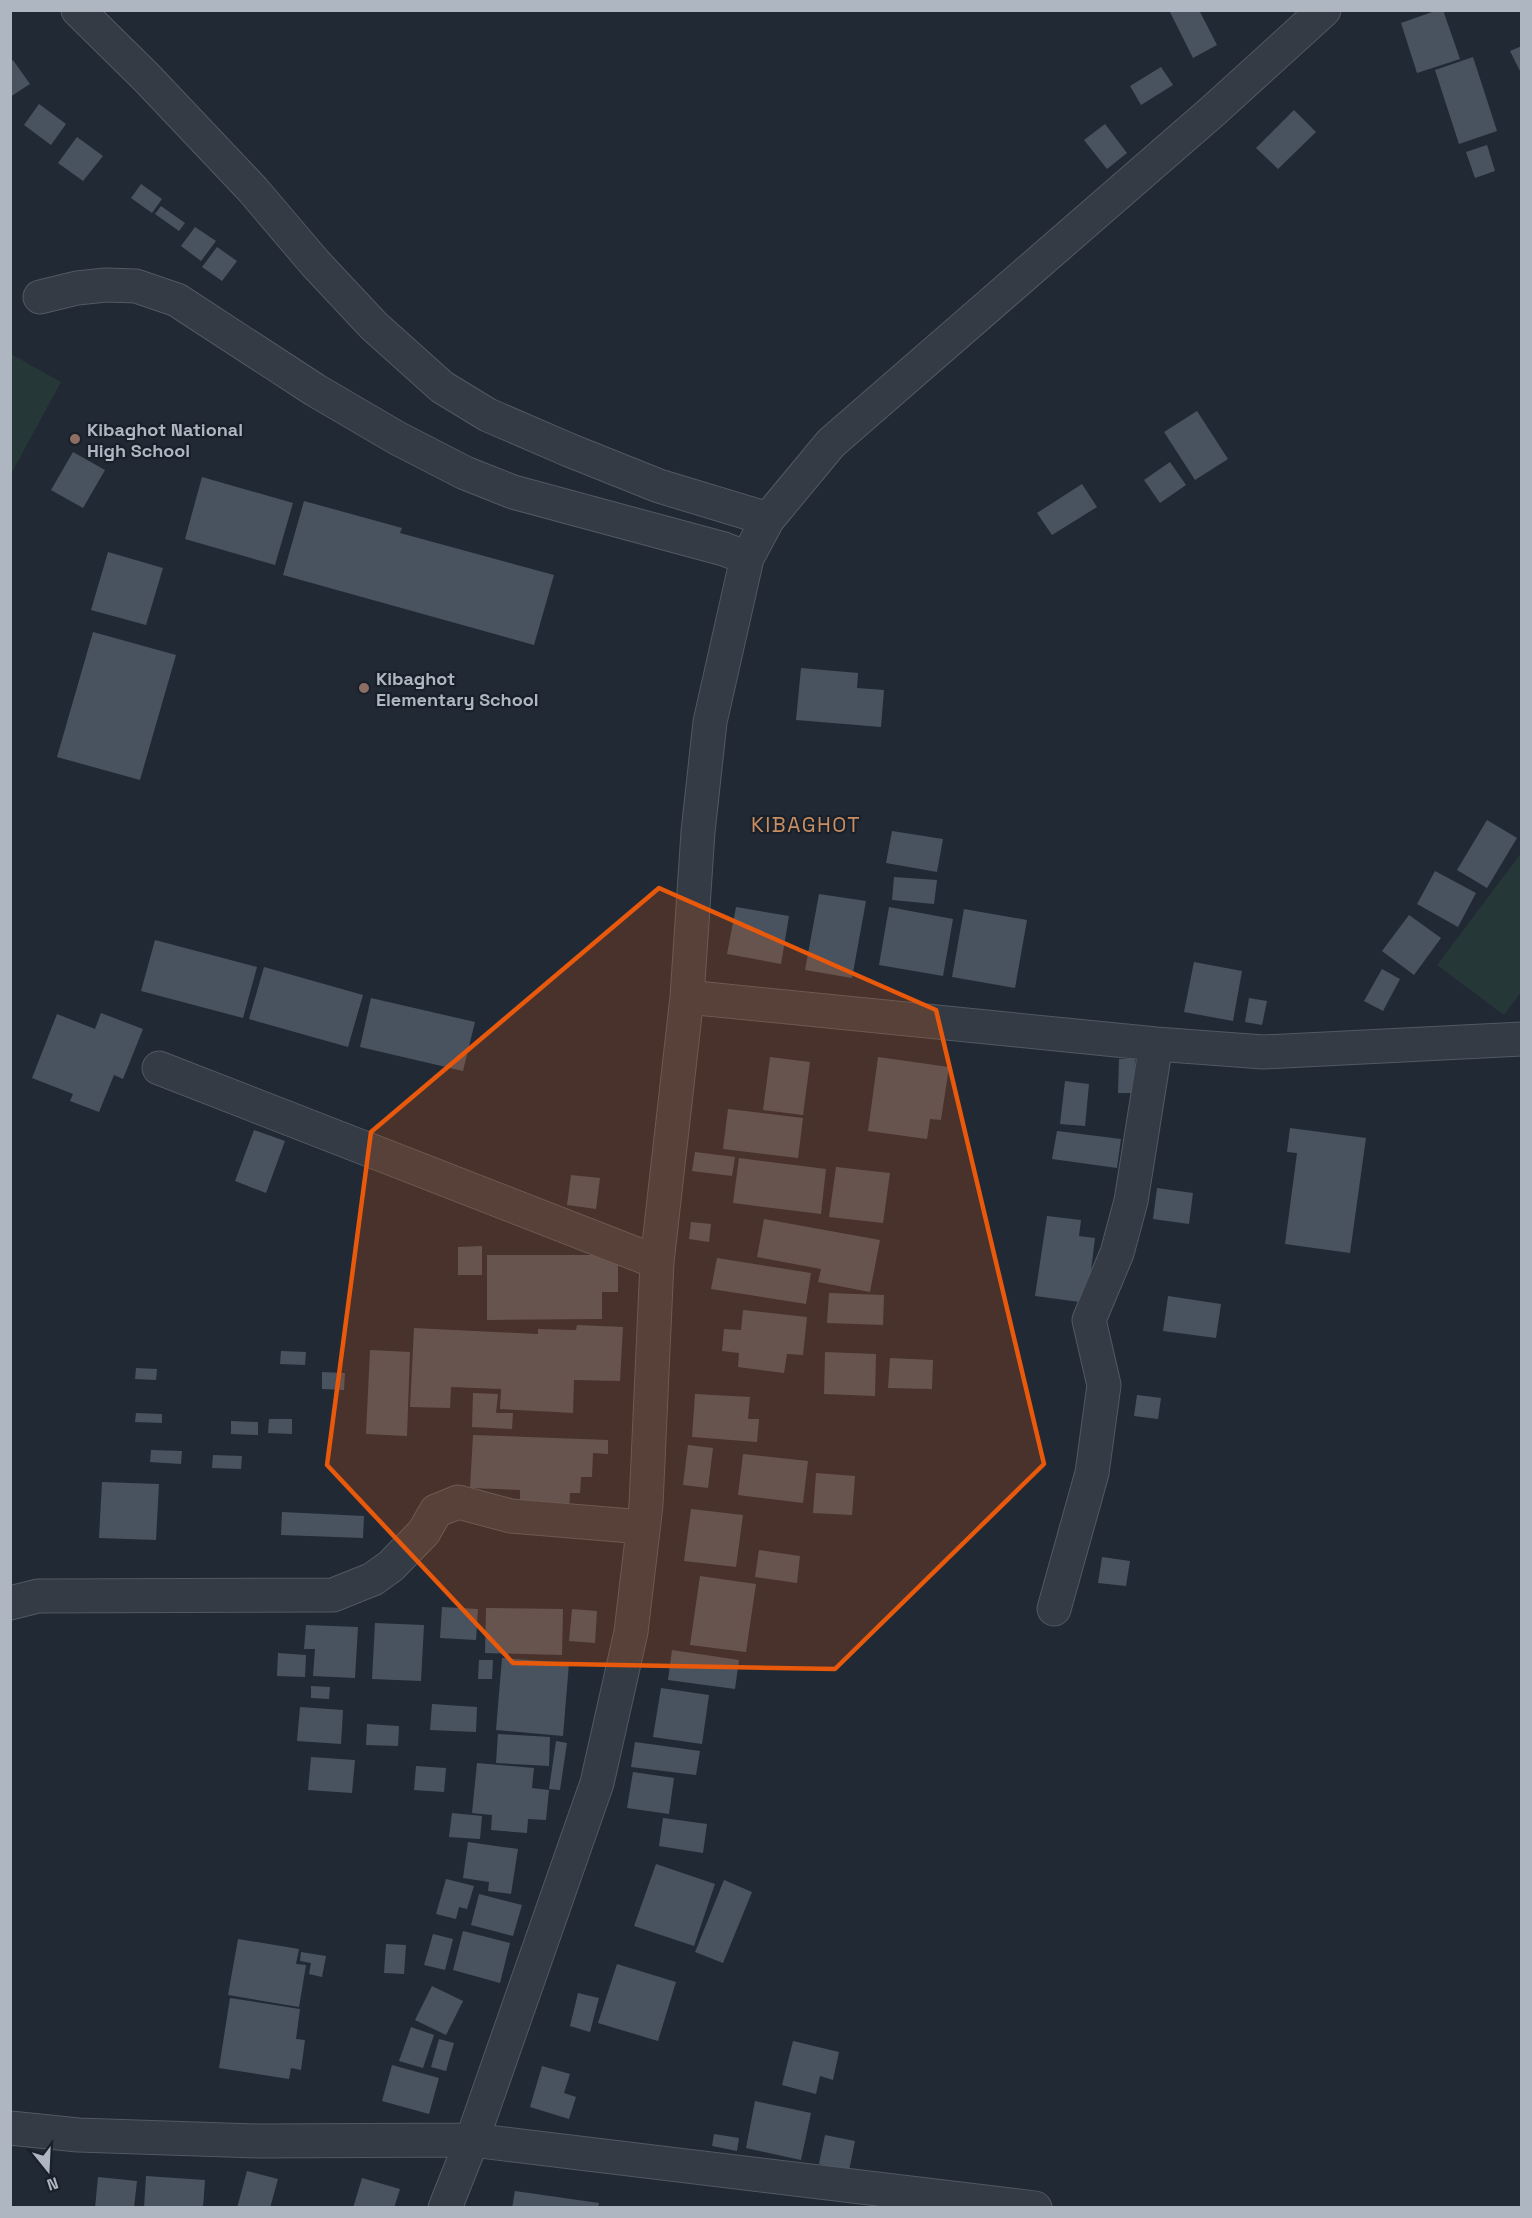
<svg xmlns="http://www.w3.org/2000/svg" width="1532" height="2218" font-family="'Space Grotesk',sans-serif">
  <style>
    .green { fill: #263737 }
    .building { fill: #495360 }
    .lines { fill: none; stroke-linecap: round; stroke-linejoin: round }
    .minor-casing { stroke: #515963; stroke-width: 35 }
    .minor { stroke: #343b45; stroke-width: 33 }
    .marked { fill: #e8590c; fill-opacity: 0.2; stroke: #e8590c; stroke-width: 4.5; stroke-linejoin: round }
    .education-dot { fill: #8d6e63; stroke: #1a2029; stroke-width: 2 }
    .labels { text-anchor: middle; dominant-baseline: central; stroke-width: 4.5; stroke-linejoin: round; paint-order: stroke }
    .poi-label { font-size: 18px; font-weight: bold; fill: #aeb6c2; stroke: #1a2029; text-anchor: start }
    .quarter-label { font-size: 21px; letter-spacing: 1.5px; fill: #c98e62; stroke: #1a2029 }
  </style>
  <rect width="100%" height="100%" fill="#212934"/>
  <path class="green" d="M 11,354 L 61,382 L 11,474 Z
    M 1521,853 L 1521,992 L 1504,1015 L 1437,965 Z"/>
  <path class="building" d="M 1169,10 L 1199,10 L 1217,45 L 1193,58 Z
    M 1438,10 L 1443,10 L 1460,59 L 1417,73 L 1401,23 Z
    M 1522,46 L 1522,75 L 1510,51 Z
    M 1473,57 L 1497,131 L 1459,144 L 1435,70 Z
    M 13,60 L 30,84 L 10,97 L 10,62 Z
    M 1161,67 L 1173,85 L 1141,105 L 1130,86 Z
    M 39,104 L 66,124 L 51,145 L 24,125 Z
    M 1294,110 L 1316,132 L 1278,169 L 1256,148 Z
    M 1105,124 L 1127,153 L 1107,169 L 1084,140 Z
    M 77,137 L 103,156 L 83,181 L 58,163 Z
    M 1487,145 L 1495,171 L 1475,178 L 1466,152 Z
    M 141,184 L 162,199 L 152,213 L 131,198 Z
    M 161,206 L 185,223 L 179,231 L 155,214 Z
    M 195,227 L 216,241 L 201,261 L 181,246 Z
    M 217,247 L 237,261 L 222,281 L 202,267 Z
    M 1197,411 L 1228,459 L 1195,480 L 1164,432 Z
    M 73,452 L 105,470 L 83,508 L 51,490 Z
    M 1170,462 L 1186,485 L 1160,503 L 1144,480 Z
    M 202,477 L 293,503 L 275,565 L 185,539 Z
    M 1082,484 L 1097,507 L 1052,535 L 1037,513 Z
    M 304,501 L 402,528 L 400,533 L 554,575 L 534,645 L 283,575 Z
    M 108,552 L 163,568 L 146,625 L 91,610 Z
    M 93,632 L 176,655 L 140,780 L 57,757 Z
    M 801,668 L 858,673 L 857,688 L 884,690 L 881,727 L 796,720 Z
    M 1487,820 L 1517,838 L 1487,888 L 1457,870 Z
    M 892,831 L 943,839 L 937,872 L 886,863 Z
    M 1435,871 L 1476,893 L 1458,927 L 1417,904 Z
    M 894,877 L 937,880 L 934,904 L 892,900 Z
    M 819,894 L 866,901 L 852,978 L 805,970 Z
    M 736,907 L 789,916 L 781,964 L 727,954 Z
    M 889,907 L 953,919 L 943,976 L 879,965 Z
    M 964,909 L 1027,920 L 1015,988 L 952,977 Z
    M 1409,915 L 1441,938 L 1414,975 L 1382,951 Z
    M 155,940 L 257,967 L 243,1018 L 141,991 Z
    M 1194,962 L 1242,971 L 1233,1021 L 1184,1012 Z
    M 264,967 L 363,995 L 348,1047 L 249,1019 Z
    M 1382,969 L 1400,979 L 1383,1011 L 1364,1001 Z
    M 371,998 L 475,1022 L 463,1071 L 360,1047 Z
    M 1249,998 L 1267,1001 L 1262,1025 L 1245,1022 Z
    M 101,1013 L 143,1029 L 123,1079 L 114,1075 L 99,1112 L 70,1101 L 73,1094 L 32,1078 L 57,1014 L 95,1029 Z
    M 770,1057 L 810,1062 L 803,1115 L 763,1110 Z
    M 878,1057 L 949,1067 L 941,1120 L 930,1119 L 927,1139 L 868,1131 Z
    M 1119,1059 L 1135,1059 L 1134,1093 L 1118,1093 Z
    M 1065,1081 L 1089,1084 L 1085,1126 L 1060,1124 Z
    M 728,1109 L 803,1118 L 798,1158 L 723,1149 Z
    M 1290,1128 L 1366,1138 L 1350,1253 L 1285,1244 L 1297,1153 L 1287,1152 Z
    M 254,1130 L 285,1141 L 266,1193 L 235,1181 Z
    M 1057,1131 L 1121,1139 L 1117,1168 L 1052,1159 Z
    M 695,1152 L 735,1157 L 732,1176 L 692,1171 Z
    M 739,1158 L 826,1169 L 821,1214 L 733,1203 Z
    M 836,1167 L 890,1173 L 883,1223 L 829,1217 Z
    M 571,1175 L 600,1178 L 596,1209 L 567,1205 Z
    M 1157,1188 L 1193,1193 L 1189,1224 L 1153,1219 Z
    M 1047,1216 L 1081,1220 L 1079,1236 L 1095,1238 L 1087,1303 L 1035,1296 Z
    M 764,1219 L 880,1240 L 870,1292 L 818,1282 L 821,1269 L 757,1257 Z
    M 691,1222 L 711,1224 L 709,1242 L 689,1239 Z
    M 482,1246 L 482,1275 L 458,1275 L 458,1247 Z
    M 487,1255 L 618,1255 L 618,1292 L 602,1292 L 602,1319 L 487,1320 Z
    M 717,1258 L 811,1273 L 806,1304 L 711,1289 Z
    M 829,1293 L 884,1295 L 883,1325 L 827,1323 Z
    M 1168,1296 L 1221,1304 L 1216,1338 L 1163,1331 Z
    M 743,1310 L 807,1317 L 803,1355 L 787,1354 L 784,1373 L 738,1367 L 739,1353 L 722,1351 L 724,1329 L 741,1330 Z
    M 577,1325 L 623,1327 L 620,1381 L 574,1380 L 573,1413 L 500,1409 L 501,1389 L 451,1387 L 450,1408 L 410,1407 L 414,1328 L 538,1334 L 538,1329 L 576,1330 Z
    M 370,1350 L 410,1352 L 407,1436 L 366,1434 Z
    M 281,1351 L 306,1352 L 305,1365 L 280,1364 Z
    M 825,1352 L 876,1354 L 875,1396 L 824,1394 Z
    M 890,1358 L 933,1360 L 932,1389 L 888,1388 Z
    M 136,1368 L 157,1369 L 156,1380 L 135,1379 Z
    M 322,1372 L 345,1373 L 344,1390 L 322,1389 Z
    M 473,1393 L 498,1394 L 496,1413 L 513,1413 L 512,1429 L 472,1427 Z
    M 695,1394 L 750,1397 L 748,1419 L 759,1419 L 757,1442 L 692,1437 Z
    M 1137,1395 L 1161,1398 L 1158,1419 L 1134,1416 Z
    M 136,1413 L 162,1414 L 162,1423 L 135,1422 Z
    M 269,1419 L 292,1419 L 292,1434 L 268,1433 Z
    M 231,1421 L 258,1422 L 258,1435 L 231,1434 Z
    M 473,1435 L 608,1440 L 608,1454 L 593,1453 L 592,1477 L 581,1477 L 580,1493 L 570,1493 L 569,1512 L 520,1510 L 520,1490 L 470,1488 Z
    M 688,1445 L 713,1448 L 708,1488 L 683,1485 Z
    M 151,1450 L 182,1451 L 181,1464 L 150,1462 Z
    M 743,1454 L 808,1461 L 803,1503 L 738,1495 Z
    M 213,1455 L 242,1456 L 241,1469 L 212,1468 Z
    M 816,1473 L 855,1476 L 852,1515 L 813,1513 Z
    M 102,1482 L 159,1484 L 156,1540 L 99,1538 Z
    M 691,1509 L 743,1515 L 736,1567 L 684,1561 Z
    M 282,1512 L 364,1516 L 363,1538 L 281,1535 Z
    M 759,1550 L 800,1556 L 797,1583 L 755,1577 Z
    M 1102,1557 L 1130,1561 L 1126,1586 L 1098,1583 Z
    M 700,1576 L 756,1584 L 746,1652 L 690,1645 Z
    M 442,1607 L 478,1609 L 476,1640 L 440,1638 Z
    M 486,1608 L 563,1609 L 562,1655 L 485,1653 Z
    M 572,1609 L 597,1611 L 595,1643 L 569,1641 Z
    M 375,1623 L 424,1625 L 421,1681 L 372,1679 Z
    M 306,1625 L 358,1627 L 355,1678 L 313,1676 L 315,1649 L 304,1649 Z
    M 672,1650 L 739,1660 L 735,1689 L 668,1680 Z
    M 278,1653 L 306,1655 L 305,1677 L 277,1676 Z
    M 502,1658 L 569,1663 L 563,1736 L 496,1730 Z
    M 479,1660 L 493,1660 L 492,1679 L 478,1679 Z
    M 311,1686 L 330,1687 L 329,1699 L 311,1698 Z
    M 661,1688 L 709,1695 L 702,1744 L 653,1737 Z
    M 432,1704 L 477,1707 L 476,1732 L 430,1730 Z
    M 300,1707 L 343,1710 L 341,1744 L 297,1741 Z
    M 367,1724 L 399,1726 L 398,1746 L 366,1745 Z
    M 498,1734 L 550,1737 L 549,1766 L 496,1763 Z
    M 556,1741 L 567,1743 L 560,1790 L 549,1789 Z
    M 635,1742 L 700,1751 L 696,1775 L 631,1767 Z
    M 311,1757 L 355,1760 L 352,1793 L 308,1790 Z
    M 477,1763 L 534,1768 L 532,1788 L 549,1790 L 546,1820 L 528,1819 L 527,1833 L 491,1830 L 492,1815 L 472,1813 Z
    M 416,1766 L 446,1768 L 444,1792 L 414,1790 Z
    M 633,1772 L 674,1778 L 669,1814 L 627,1808 Z
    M 452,1813 L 482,1816 L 480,1839 L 449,1837 Z
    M 663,1818 L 707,1824 L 703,1853 L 659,1846 Z
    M 468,1842 L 518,1849 L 511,1894 L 488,1891 L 489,1882 L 463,1878 Z
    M 656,1864 L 715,1884 L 694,1946 L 634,1926 Z
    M 446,1879 L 474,1886 L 467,1909 L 459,1907 L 456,1919 L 436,1914 Z
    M 724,1880 L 752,1892 L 723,1963 L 695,1952 Z
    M 479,1894 L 522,1905 L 513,1936 L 471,1925 Z
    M 463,1931 L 510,1943 L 500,1983 L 453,1970 Z
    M 433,1934 L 453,1939 L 445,1970 L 424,1965 Z
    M 238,1939 L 299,1949 L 296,1964 L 306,1965 L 299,2007 L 228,1995 Z
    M 386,1944 L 406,1945 L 404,1974 L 384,1973 Z
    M 301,1952 L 326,1956 L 322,1977 L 309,1974 L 311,1963 L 300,1961 Z
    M 617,1964 L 676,1982 L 658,2041 L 598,2023 Z
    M 432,1986 L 463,2001 L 446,2035 L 415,2020 Z
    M 578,1993 L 599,1998 L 590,2032 L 570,2026 Z
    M 230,1998 L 300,2009 L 296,2039 L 305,2040 L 301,2070 L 291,2068 L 289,2079 L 219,2068 Z
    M 411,2027 L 434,2035 L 423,2068 L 399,2061 Z
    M 439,2039 L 454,2043 L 446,2071 L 431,2067 Z
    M 793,2041 L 839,2052 L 833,2080 L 820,2076 L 816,2094 L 782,2085 Z
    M 392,2065 L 439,2078 L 429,2114 L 382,2101 Z
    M 542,2066 L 570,2074 L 564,2093 L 576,2097 L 569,2119 L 530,2107 Z
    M 755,2101 L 811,2113 L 801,2160 L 746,2148 Z
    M 714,2134 L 739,2138 L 737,2151 L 712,2146 Z
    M 825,2135 L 855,2141 L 849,2171 L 819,2164 Z
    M 247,2171 L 278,2179 L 270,2208 L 237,2208 Z
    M 146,2176 L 205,2180 L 203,2208 L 144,2208 Z
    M 98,2177 L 137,2181 L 134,2208 L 95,2208 Z
    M 362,2178 L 400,2189 L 394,2208 L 353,2208 Z
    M 515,2191 L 599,2203 L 598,2208 L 512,2208 Z"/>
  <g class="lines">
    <defs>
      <path id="minor" d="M 78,10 L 147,78 L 253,190 L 315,263 L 374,326 L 442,387 L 488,415 L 569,450 L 659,486 L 768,519
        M 40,297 L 77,288 L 106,285 L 136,286 L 177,300 L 315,390 L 397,438 L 465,473 L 513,492 L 724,549 L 747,558
        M 687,997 L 1156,1044 L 1263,1052 L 1522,1039
        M 159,1068 L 657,1262
        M 10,1603 L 38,1596 L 333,1595 L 373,1579 L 391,1566 L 424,1532 L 436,1511 L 458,1502 L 511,1516 L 643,1527
        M 1054,1609 L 1092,1473 L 1104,1385 L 1089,1320 L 1117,1253 L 1131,1201 L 1156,1044
        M 10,2128 L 78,2135 L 259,2141 L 472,2140 L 1035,2208
        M 445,2208 L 472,2140 L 597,1783 L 631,1632 L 646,1505 L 657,1262 L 687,997 L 698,832 L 710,722 L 747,558 L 768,519 L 831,443 L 1213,111 L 1324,10"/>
    </defs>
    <use href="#minor" class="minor-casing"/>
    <use href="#minor" class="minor"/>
  </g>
  <path class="marked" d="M 659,888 L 936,1010 L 1044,1464 L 835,1669 L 513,1663 L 327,1465 L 371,1132 Z"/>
  <g class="education-dot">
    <circle cx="75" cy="439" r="6"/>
    <circle cx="364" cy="688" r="6"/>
  </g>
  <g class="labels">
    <g class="poi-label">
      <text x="87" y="429">Kibaghot National<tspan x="87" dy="21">High School</tspan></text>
      <text x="376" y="678">Kibaghot<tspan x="376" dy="21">Elementary School</tspan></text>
    </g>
    <g class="quarter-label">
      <text x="806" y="824">KIBAGHOT</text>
    </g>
  </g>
  <rect width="1532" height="2218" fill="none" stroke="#aeb6c2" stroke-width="24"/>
  <g transform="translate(48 2170) rotate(162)" stroke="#1a2029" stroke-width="4.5" paint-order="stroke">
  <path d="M0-4.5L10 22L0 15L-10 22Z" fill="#aeb6c2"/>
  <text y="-9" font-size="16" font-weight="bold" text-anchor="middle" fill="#aeb6c2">N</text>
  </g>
</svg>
